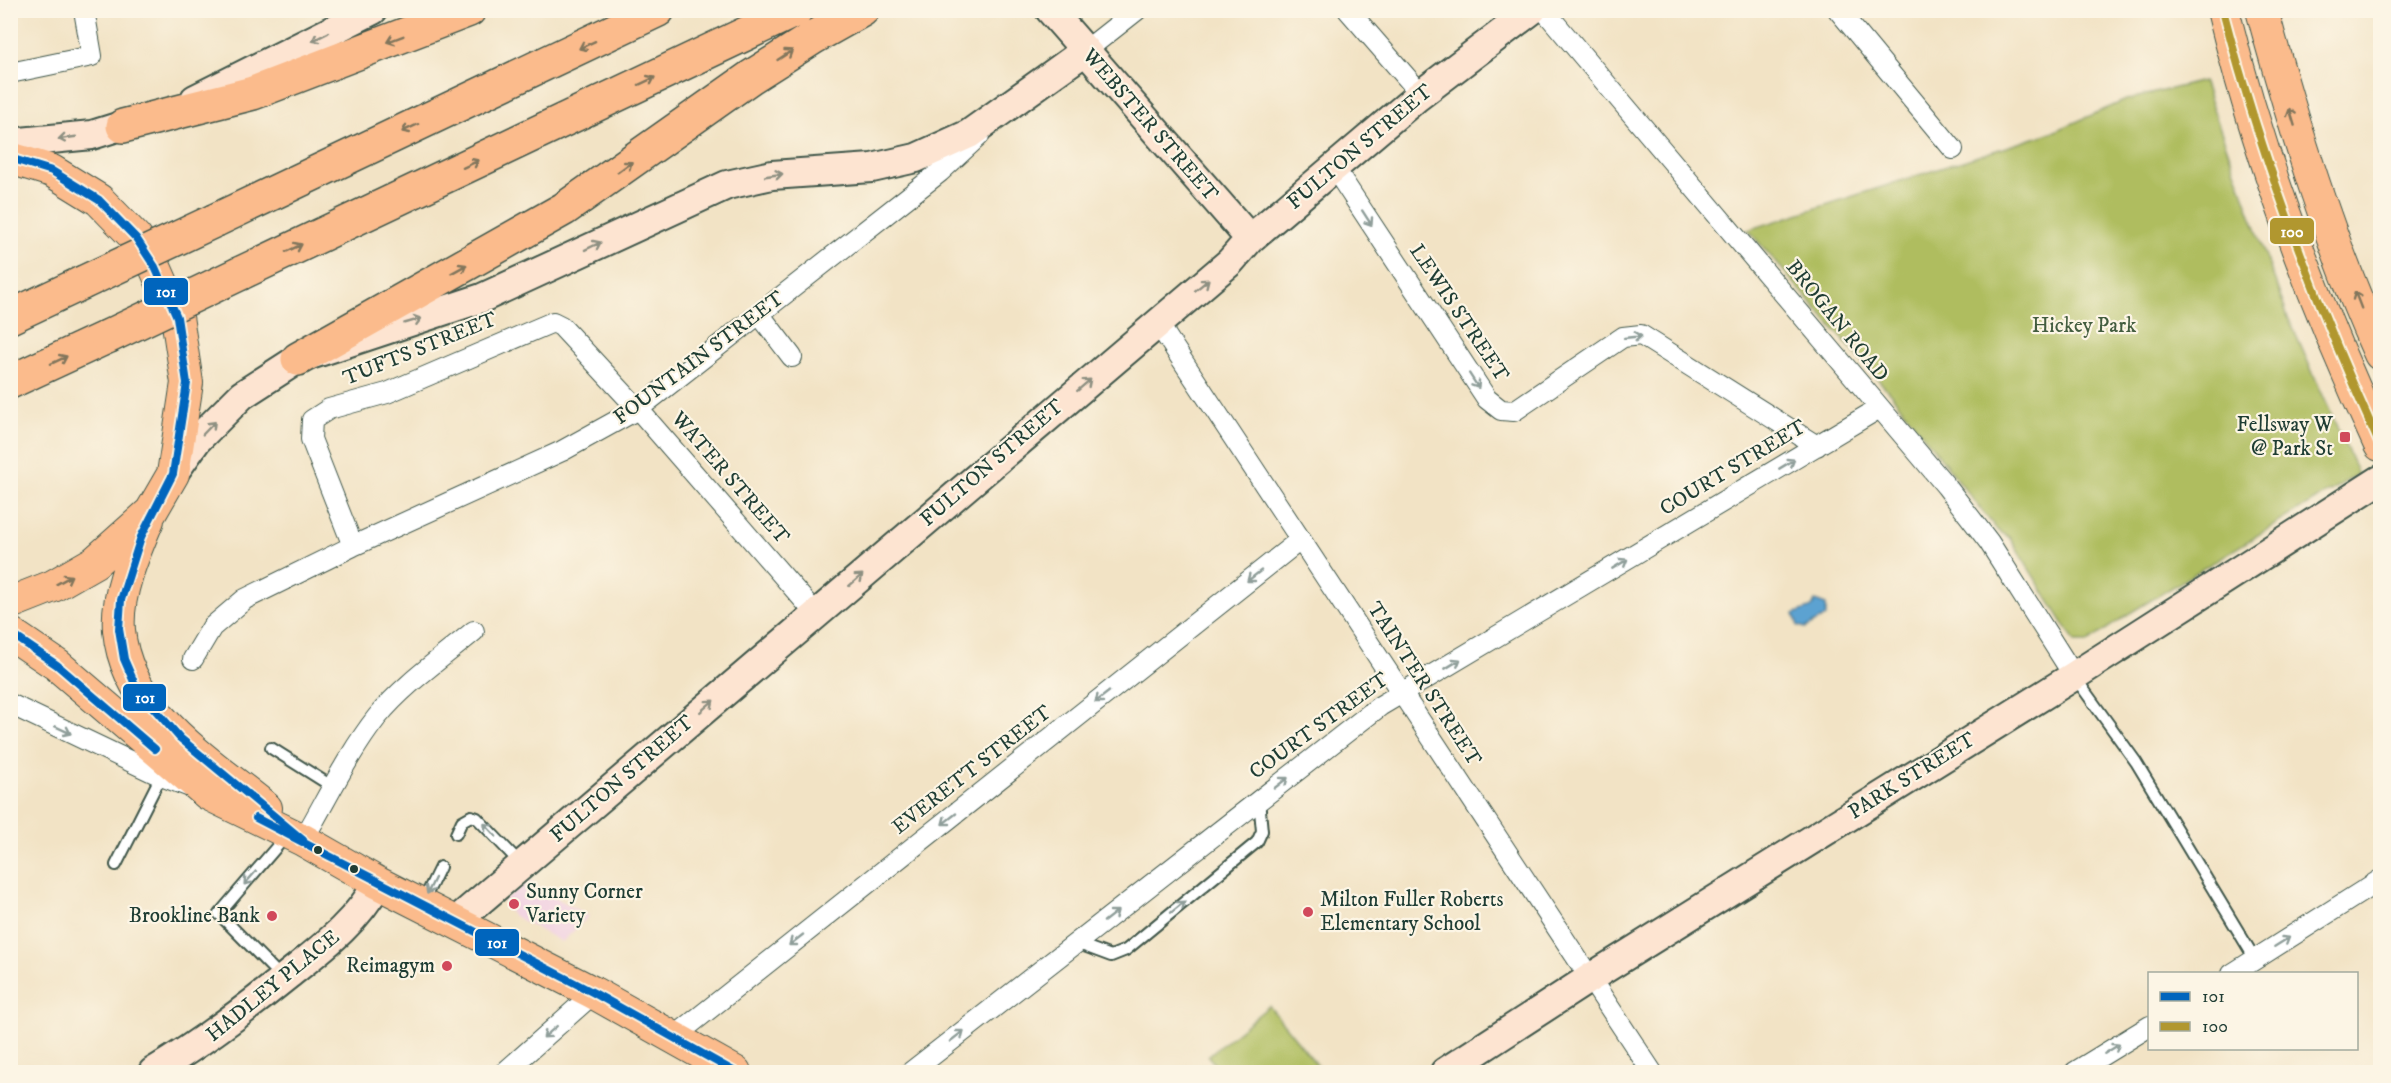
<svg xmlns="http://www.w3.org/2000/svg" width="2391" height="1083" font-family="'IM FELL DW Pica',serif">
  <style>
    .built { fill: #f1d0e2 }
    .green { fill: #afbd5f; stroke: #677d4a; stroke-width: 1.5 }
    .water { fill: #5ba2d1; stroke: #3d7082; stroke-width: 1.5 }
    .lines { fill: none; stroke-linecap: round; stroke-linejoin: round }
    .lane-casing { stroke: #3f564a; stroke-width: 14 }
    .street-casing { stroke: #3f564a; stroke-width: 22 }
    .secondary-casing { stroke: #3f564a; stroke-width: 32 }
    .primary-casing { stroke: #3f564a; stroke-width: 34 }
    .highway-casing { stroke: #3f564a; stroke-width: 36 }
    .lane { stroke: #fff; stroke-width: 10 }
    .street { stroke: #fff; stroke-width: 20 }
    .secondary { stroke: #fde4d1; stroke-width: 28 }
    .primary { stroke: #fbbb8c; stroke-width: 32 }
    .highway { stroke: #fbbb8c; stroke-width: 33 }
    .highway-bridge-casing { stroke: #3f564a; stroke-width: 36; stroke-linecap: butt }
    .highway-bridge { stroke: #fbbb8c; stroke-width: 33 }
    .bus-1-casing { stroke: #fcf5e5; stroke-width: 12 }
    .bus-2-casing { stroke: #fcf5e5; stroke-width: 12 }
    .bus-1 { stroke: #0065bd; stroke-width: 8 }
    .bus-2 { stroke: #b1972f; stroke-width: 8 }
    .oneway { stroke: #8e9082 }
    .oneway2 { stroke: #82765c }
    .oneway3 { stroke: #8f9e9a }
    .poi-dot { fill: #d1495b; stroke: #fcf5e5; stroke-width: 2 }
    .bus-dot { fill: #1f3d34; stroke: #fcf5e5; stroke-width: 2 }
    .labels { text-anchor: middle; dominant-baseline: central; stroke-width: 4.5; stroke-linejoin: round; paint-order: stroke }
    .street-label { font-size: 21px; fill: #1f3d34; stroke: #fcf5e5 }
    .park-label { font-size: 21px; fill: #435d3f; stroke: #fcf5e5 }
    .poi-label { font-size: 21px; fill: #1f3d34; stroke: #fcf5e5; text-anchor: end }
    .line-badge { stroke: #fcf5e5; stroke-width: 2 }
    .badge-label { font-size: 16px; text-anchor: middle; font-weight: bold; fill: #fff }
  </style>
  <rect width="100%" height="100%" fill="#fcf5e5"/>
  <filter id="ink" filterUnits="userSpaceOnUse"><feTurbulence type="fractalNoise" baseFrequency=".0167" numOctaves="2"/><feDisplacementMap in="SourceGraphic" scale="12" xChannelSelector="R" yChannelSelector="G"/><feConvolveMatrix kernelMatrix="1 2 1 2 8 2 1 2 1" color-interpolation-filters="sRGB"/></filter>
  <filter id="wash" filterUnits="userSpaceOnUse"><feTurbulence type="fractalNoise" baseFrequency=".008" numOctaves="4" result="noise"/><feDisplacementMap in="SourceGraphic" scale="24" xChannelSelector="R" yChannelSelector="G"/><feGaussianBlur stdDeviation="1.35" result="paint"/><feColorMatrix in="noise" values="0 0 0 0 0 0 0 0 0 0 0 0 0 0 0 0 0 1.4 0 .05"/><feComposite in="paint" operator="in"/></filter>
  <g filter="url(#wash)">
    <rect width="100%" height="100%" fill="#f2e3c5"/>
    <path class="built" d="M 530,880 L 543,891 L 589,916 L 562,942 L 514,916 L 504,907 L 504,900 Z"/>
    <path class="green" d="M 2203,81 L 2287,315 L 2358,474 L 2130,613 L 2088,642 L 2075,642 L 2009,537 L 1997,530 L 1895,399 L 1748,230 L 2053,132 L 2126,100 Z
      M 1269,1006 L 1317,1065 L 1308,1072 L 1221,1072 L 1208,1056 Z"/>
    <path class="water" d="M 1815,601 L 1826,605 L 1826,616 L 1806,628 L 1798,626 L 1794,614 L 1812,607 Z"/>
  </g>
  <g filter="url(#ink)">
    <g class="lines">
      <defs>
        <path id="lane" d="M 2074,676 L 2136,762 L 2255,959
          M 271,748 L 333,787
          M 456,834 L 462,821 L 471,816 L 477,818 L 522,865
          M 116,865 L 161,776
          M 422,904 L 440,867
          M 1076,943 L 1111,956 L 1126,950 L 1257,842 L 1262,831 L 1259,800
          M 281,977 L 219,914 L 286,836"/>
        <path id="street" d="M 1348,10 L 1421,94
          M 1544,10 L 1946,486 L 1989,542 L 2074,676
          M 1838,10 L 1953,149
          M 1085,51 L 1137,10
          M 10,73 L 92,56 L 84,10
          M 1335,169 L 1487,399 L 1501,410 L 1514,411 L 1623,337 L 1641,335 L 1817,446
          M 760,315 L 792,357
          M 1157,322 L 1652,1072
          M 353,546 L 311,439 L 312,420 L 329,409 L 387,393 L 553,322 L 561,326 L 638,409 L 816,614
          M 193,659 L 212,627 L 245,599 L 353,546 L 562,451 L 638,409 L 940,172 L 979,136
          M 10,704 L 161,776 L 190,787
          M 303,840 C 327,799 348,754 377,717 C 404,684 442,658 474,631
          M 2232,974 L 2380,880
          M 674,1037 L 1300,540
          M 505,1072 L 594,993
          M 911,1072 L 1380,706 L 1878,409
          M 2075,1072 L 2150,1026"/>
        <path id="secondary" d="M 1050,10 L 1250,239
          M 195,99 L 373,10
          M 10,143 L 92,135 L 143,119
          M 173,474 L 197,440 L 242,395 L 298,359 L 482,298 L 727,185 L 772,175 L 872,168 L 916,158 L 969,134 L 1085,51
          M 455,922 L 1230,262 L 1250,239 L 1416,98 L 1532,10
          M 153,1072 C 201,1043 245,1010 288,975 C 323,947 356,923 378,883
          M 1445,1072 L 1590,978 L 2074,676 L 2380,480"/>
        <path id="primary" d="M 2223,10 C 2260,161 2315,305 2380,445
          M 2262,10 C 2294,127 2330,244 2380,354
          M 10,158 L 52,171 L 99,200 L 136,238 L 155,267 L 177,317 L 187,383 L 173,474 L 151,512 L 95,562 L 53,586 L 10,603
          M 148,520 C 134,553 116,594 119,630 C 126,712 209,761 266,808
          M 10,633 L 57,665 L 208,794 L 303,840 L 378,883 L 594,993 L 735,1072"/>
        <path id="highway" d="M 123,126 L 253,93 L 469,10
          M 216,220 L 658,10
          M 241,273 L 796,10
          M 10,317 L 82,283
          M 298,359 L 564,209 L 751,77 L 814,37 L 862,10
          M 10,382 L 107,337"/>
      </defs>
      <use href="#lane" class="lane-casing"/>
      <use href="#street" class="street-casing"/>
      <use href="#secondary" class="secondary-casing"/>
      <use href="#primary" class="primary-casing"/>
      <use href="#highway" class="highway-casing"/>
      <use href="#lane" class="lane"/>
      <use href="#street" class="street"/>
      <use href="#secondary" class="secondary"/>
      <use href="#primary" class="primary"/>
      <use href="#highway" class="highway"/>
      <defs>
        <path id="highway-bridge" d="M 82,283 L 216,220
          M 107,337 L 241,273"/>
      </defs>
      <use href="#highway-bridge" class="highway-bridge-casing"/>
      <use href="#highway-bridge" class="highway-bridge"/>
      <defs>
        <path id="bus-1" d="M 10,158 L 52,171 L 99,200 L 136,238 L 155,267 L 177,317 L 187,383 L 173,474 L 141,537 L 121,600 L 119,629 L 124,659 L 137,689 L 180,738 L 303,840
          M 10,633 L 57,665 L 155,749
          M 256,818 L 594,993 L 735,1072"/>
        <path id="bus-2" d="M 2223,10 C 2262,161 2316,304 2380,445"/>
      </defs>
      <use href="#bus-1" class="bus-1-casing"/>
      <use href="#bus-2" class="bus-2-casing"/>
      <use href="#bus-1" class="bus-1"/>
      <use href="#bus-2" class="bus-2"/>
    </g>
    <defs><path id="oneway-shaft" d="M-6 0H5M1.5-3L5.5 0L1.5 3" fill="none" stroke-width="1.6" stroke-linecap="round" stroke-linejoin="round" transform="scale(1.5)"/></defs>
    <g class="oneway">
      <use href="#oneway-shaft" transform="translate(320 37) rotate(153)"/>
      <use href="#oneway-shaft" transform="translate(67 138) rotate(172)"/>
      <use href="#oneway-shaft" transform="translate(774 175) rotate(-8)"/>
      <use href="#oneway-shaft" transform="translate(593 246) rotate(-26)"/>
      <use href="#oneway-shaft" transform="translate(1202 285) rotate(-39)"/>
      <use href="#oneway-shaft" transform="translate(413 321) rotate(-16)"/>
      <use href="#oneway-shaft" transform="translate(1084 385) rotate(-41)"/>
      <use href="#oneway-shaft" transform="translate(209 428) rotate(-46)"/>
      <use href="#oneway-shaft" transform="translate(856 580) rotate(-41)"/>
      <use href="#oneway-shaft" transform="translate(707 706) rotate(-41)"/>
    </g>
    <g class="oneway2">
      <use href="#oneway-shaft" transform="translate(395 39) rotate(159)"/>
      <use href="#oneway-shaft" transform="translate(587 45) rotate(155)"/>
      <use href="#oneway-shaft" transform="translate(785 55) rotate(-33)"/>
      <use href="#oneway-shaft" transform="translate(647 81) rotate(-25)"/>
      <use href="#oneway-shaft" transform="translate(2292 117) rotate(-107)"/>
      <use href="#oneway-shaft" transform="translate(410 128) rotate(155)"/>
      <use href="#oneway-shaft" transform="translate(471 164) rotate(-25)"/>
      <use href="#oneway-shaft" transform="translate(625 167) rotate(-36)"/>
      <use href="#oneway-shaft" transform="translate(294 248) rotate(-25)"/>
      <use href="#oneway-shaft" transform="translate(459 269) rotate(-29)"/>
      <use href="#oneway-shaft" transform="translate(2358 300) rotate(-111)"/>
      <use href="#oneway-shaft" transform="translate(59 360) rotate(-25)"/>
      <use href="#oneway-shaft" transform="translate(64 580) rotate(-29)"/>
    </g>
    <g class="oneway3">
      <use href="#oneway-shaft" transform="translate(1367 218) rotate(57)"/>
      <use href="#oneway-shaft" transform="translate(1633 337) rotate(-6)"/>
      <use href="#oneway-shaft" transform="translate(1474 381) rotate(57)"/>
      <use href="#oneway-shaft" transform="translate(1787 464) rotate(-31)"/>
      <use href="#oneway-shaft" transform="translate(1620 564) rotate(-31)"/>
      <use href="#oneway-shaft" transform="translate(1254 576) rotate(142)"/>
      <use href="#oneway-shaft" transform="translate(1453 664) rotate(-31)"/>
      <use href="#oneway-shaft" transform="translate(1102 697) rotate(142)"/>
      <use href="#oneway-shaft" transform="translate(63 730) rotate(25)"/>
      <use href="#oneway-shaft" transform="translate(1281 783) rotate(-38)"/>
      <use href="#oneway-shaft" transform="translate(949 819) rotate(142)"/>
      <use href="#oneway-shaft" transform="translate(490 830) rotate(-133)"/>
      <use href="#oneway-shaft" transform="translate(250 878) rotate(131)"/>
      <use href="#oneway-shaft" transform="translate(431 886) rotate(116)"/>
      <use href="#oneway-shaft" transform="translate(1178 907) rotate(-39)"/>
      <use href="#oneway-shaft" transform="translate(1111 916) rotate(-38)"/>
      <use href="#oneway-shaft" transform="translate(796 940) rotate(142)"/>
      <use href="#oneway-shaft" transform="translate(2282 942) rotate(-32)"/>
      <use href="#oneway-shaft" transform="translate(550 1032) rotate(139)"/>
      <use href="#oneway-shaft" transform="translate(957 1036) rotate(-38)"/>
      <use href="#oneway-shaft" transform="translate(2112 1049) rotate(-32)"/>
    </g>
  </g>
  <g class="poi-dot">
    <rect x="2339" y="431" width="12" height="12" rx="3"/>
    <circle cx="514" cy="904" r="6"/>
    <circle cx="1308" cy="912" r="6"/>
    <circle cx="272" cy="916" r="6"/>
    <circle cx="447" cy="966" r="6"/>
  </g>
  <g class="bus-dot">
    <circle cx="318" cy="850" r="5"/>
    <circle cx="354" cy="869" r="5"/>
  </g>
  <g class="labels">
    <g class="street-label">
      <text transform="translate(1150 125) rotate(49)">WEBSTER STREET</text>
      <text transform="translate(1360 147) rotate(-40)">FULTON STREET</text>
      <text transform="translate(1459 313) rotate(56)">LEWIS STREET</text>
      <text transform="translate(1837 321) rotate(51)">BROGAN ROAD</text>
      <text transform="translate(420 349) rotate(-22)">TUFTS STREET</text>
      <text transform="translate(699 358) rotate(-37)">FOUNTAIN STREET</text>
      <text transform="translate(992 463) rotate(-41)">FULTON STREET</text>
      <text transform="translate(1733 468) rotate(-31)">COURT STREET</text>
      <text transform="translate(730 478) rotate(49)">WATER STREET</text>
      <text transform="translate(1424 684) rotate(57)">TAINTER STREET</text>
      <text transform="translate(1319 726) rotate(-36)">COURT STREET</text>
      <text transform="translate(972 770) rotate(-38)">EVERETT STREET</text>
      <text transform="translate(1912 776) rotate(-32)">PARK STREET</text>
      <text transform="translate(622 779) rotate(-41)">FULTON STREET</text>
      <text transform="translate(273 986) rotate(-39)">HADLEY PLACE</text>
    </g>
    <g class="park-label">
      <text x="2084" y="326">Hickey Park</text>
    </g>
    <g class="poi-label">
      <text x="2333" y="425">Fellsway W<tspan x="2333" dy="24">@ Park St</tspan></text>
      <text x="526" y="892" text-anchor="start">Sunny Corner<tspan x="526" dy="24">Variety</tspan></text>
      <text x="1320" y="900" text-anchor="start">Milton Fuller Roberts<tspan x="1320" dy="24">Elementary School</tspan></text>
      <text x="260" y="916">Brookline Bank</text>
      <text x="435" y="966">Reimagym</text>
    </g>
  </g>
  <g class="line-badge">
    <rect x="2269" y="217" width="46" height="28" rx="6" fill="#b1972f"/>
    <rect x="143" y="277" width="46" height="29" rx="6" fill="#0065bd"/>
    <rect x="122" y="683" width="45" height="29" rx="6" fill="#0065bd"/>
    <rect x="474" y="928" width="46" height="29" rx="6" fill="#0065bd"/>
  </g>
  <g class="badge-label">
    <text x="2292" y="237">100</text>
    <text x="166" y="297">101</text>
    <text x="145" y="703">101</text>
    <text x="497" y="948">101</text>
  </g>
  <rect width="2391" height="1083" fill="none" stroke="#fcf5e5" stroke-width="36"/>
  <rect x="2148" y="972" width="210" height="78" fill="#fcf5e5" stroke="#a4ab9e" stroke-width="1.5"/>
  <rect x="2160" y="992" width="30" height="9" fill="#0065bd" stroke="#a4ab9e" stroke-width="1.5"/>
  <text x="2202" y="1002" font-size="18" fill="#1f3d34">101</text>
  <rect x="2160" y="1022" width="30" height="9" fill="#b1972f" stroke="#a4ab9e" stroke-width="1.5"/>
  <text x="2202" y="1032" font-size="18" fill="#1f3d34">100</text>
</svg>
